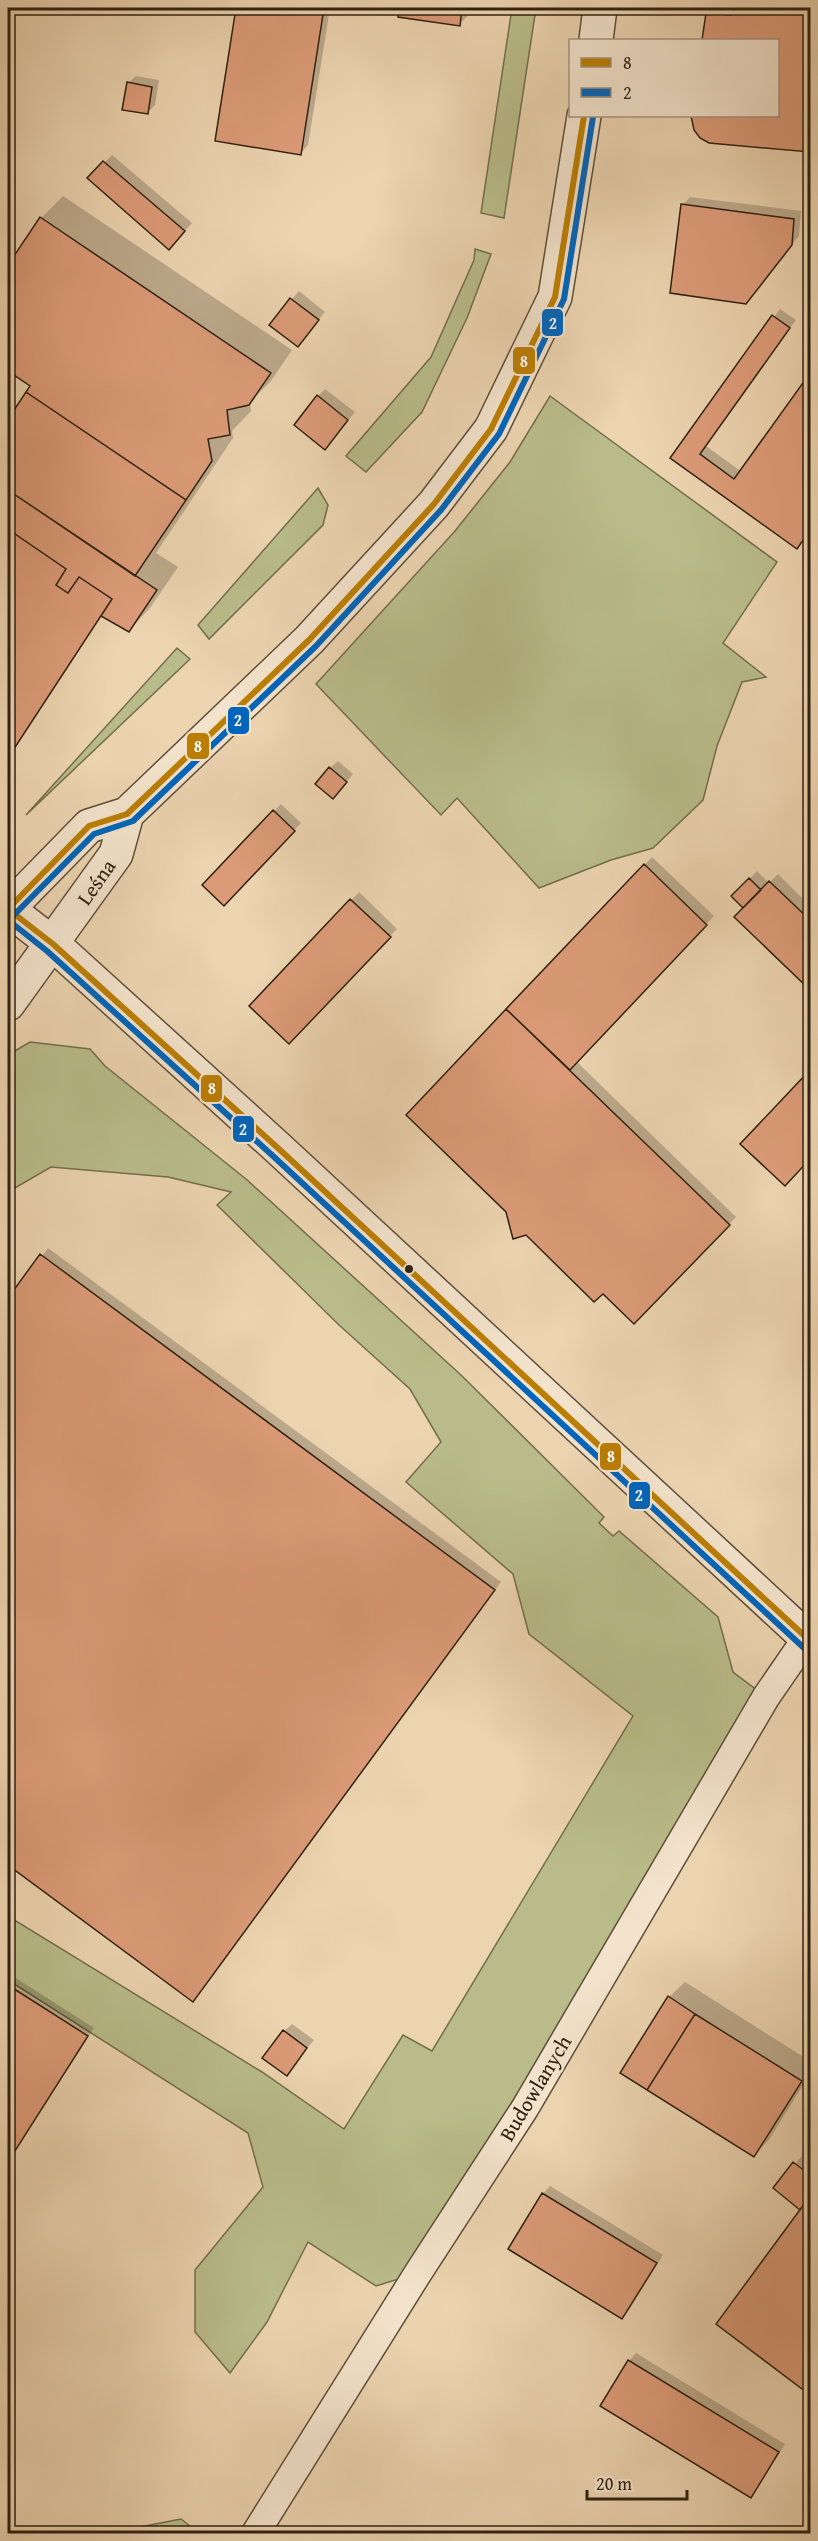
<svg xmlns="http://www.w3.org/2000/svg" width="818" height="2541" font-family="'Gentium Book Plus',serif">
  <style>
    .green { fill: #b9bc8a; stroke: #746e4e; stroke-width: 1.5 }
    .shadow { fill: #0003 }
    .building { fill: #dc9b78; stroke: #2f2111; stroke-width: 1.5 }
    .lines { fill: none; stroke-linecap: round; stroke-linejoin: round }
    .minor-casing { stroke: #5e4e39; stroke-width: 30 }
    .tertiary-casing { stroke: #5e4e39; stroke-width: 36 }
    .minor { stroke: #f3e3cc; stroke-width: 27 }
    .tertiary { stroke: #f3e3cc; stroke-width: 33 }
    .bus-1-casing { stroke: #f3e3cc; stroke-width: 10 }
    .bus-2-casing { stroke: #f3e3cc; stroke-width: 10 }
    .bus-1 { stroke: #bb7e05; stroke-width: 6 }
    .bus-2 { stroke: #0065bd; stroke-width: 6 }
    .bus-dot { fill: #2f2111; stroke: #f3e3cc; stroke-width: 2 }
    .labels { text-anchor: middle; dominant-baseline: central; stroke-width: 5; stroke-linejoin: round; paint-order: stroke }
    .street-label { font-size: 21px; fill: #2f2111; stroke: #f3e3cc }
    .line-badge { stroke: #f3e3cc; stroke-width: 2 }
    .badge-label { font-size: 16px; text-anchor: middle; font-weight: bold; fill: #fff }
  </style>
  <rect width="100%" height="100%" fill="#ecd4b0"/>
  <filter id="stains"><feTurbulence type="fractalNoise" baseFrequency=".00333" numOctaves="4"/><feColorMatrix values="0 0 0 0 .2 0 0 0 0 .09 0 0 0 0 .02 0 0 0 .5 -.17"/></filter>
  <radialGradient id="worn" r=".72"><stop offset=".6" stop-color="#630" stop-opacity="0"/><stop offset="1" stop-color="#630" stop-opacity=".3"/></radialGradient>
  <path class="green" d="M 512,8 L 536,8 L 504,218 L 481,213 Z
    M 475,249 L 491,254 L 467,318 L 422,412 L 366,472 L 346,456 L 431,357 L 474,260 Z
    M 550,396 L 777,562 L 723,643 L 766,677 L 742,682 L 717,746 L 703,800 L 653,848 L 611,860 L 539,888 L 457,798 L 441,815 L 316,684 L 455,531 L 510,462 Z
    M 318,488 L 328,505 L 323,525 L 209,639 L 198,625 Z
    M 177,648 L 190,659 L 26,815 Z
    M 30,1042 L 90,1049 L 105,1066 L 246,1179 L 461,1375 L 604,1517 L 599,1523 L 613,1536 L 619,1531 L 718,1617 L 733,1672 L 766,1697 L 418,2273 L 376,2286 L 308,2242 L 267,2322 L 230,2373 L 195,2332 L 195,2270 L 263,2187 L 248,2133 L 8,1980 L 8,1916 L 262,2072 L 344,2129 L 403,2035 L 432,2051 L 633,1716 L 529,1634 L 513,1574 L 406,1482 L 441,1442 L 410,1389 L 339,1325 L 217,1205 L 231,1192 L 168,1177 L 51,1167 L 8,1192 L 8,1055 Z
    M 181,2519 L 199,2533 L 135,2533 L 140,2527 Z"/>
  <path class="shadow" d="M 238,8 L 330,8 L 308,145 L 301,153 L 217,140 Z
    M 401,8 L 468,8 L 467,17 L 459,24 L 399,16 Z
    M 714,8 L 810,8 L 810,151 L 710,141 L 695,129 L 694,116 L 778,116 L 778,40 L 704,40 L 708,14 Z
    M 136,76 L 159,80 L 155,105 L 147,113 L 128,83 Z
    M 112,155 L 192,223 L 176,241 L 89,178 Z
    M 8,174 L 16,180 L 8,192 Z
    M 63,196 L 292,350 L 271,381 L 250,402 L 251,411 L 232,431 L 233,438 L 156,553 L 178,567 L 150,608 L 128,631 L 102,615 L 8,758 L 8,422 L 32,386 L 8,369 L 8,268 L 41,218 Z
    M 690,197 L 801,211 L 799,236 L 746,303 L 683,205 Z
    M 299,291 L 325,312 L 298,345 L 271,324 Z
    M 780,309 L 796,320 L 706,446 L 742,472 L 810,375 L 810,531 L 797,547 L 672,458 Z
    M 325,389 L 355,412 L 325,448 L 318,396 Z
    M 338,761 L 353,774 L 340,790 L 330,768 Z
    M 281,804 L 301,823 L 224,904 L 204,885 Z
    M 652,857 L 714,916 L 576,1061 L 736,1217 L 634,1322 L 603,1292 L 507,1212 L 408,1115 Z
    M 757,871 L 769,883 L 778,874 L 810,906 L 810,988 L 736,917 L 745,908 L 733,896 Z
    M 359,892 L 397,929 L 289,1042 L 251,1006 Z
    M 810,1072 L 810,1157 L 792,1176 L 742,1144 Z
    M 48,1248 L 501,1582 L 193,2000 L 8,1863 L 8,1301 Z
    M 8,1973 L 94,2028 L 8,2162 Z
    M 685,1982 L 810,2061 L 810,2074 L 769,2140 L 754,2155 L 669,1997 Z
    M 292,2024 L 314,2040 L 287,2074 L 284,2031 Z
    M 802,2156 L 810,2162 L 810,2393 L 718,2324 L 802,2210 L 775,2188 Z
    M 550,2186 L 663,2255 L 629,2310 L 622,2317 L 543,2194 Z
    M 636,2353 L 785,2444 L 758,2488 L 751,2496 L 629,2361 Z"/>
  <path class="building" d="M 236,8 L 324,8 L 301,155 L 215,141 Z
    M 399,8 L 462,8 L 460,26 L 398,17 Z
    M 732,8 L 810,8 L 810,152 L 709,143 L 700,138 L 694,130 L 691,116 L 778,116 L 778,40 L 702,40 L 706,13 L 731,15 Z
    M 127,82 L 152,87 L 148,114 L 122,110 Z
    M 103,161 L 185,231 L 169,250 L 87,178 Z
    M 681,204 L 794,219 L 792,245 L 746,304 L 670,293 Z
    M 40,217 L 271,373 L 249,405 L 227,410 L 230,435 L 208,439 L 212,461 L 186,500 L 26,392 L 30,386 L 8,371 L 8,265 Z
    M 290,298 L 319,320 L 298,347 L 269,325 Z
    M 772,315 L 790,328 L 700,454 L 734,479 L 810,373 L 810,530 L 797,549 L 670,458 Z
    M 26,392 L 186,500 L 135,576 L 8,490 L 8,419 Z
    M 317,395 L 348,420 L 325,450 L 294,425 Z
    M 8,490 L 157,590 L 129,632 L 101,616 L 112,599 L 79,577 L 68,593 L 56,585 L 66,569 L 8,529 Z
    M 8,529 L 66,569 L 56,585 L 68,593 L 79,577 L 112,599 L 8,758 Z
    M 329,767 L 347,782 L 333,799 L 315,784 Z
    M 273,810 L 295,831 L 224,906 L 202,885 Z
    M 644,864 L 707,925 L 570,1070 L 506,1009 Z
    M 749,878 L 761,890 L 743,908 L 731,896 Z
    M 769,881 L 810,920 L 810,990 L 734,917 Z
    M 350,899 L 391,937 L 289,1044 L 249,1006 Z
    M 506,1009 L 730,1225 L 634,1324 L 603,1294 L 594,1302 L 526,1235 L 513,1239 L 506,1212 L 406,1115 Z
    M 810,1070 L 810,1159 L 785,1186 L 740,1144 Z
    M 40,1254 L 495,1590 L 193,2002 L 8,1865 L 8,1298 Z
    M 8,1985 L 88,2036 L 8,2162 Z
    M 668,1996 L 695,2014 L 647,2090 L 620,2073 Z
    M 695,2014 L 802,2081 L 754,2157 L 647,2090 Z
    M 283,2030 L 307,2048 L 287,2076 L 262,2058 Z
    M 793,2162 L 810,2175 L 810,2196 L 800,2210 L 773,2188 Z
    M 542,2193 L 657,2263 L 622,2319 L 508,2249 Z
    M 810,2196 L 810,2395 L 716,2324 Z
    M 628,2360 L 779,2452 L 751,2498 L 600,2406 Z"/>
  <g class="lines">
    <defs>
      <path id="minor" d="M 255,2534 L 418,2273 L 525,2108 L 766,1697 L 810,1633"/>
      <path id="tertiary" d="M 596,40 L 600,8
        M 8,909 L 53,944 L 279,1149 L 810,1641
        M 8,909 L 89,826 L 127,814 L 309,640 L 434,504 L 491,429 L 555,297 L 584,116
        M 8,1004 L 116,854 L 127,814"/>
    </defs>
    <use href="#minor" class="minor-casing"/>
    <use href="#tertiary" class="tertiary-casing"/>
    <use href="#minor" class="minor"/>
    <use href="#tertiary" class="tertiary"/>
    <defs>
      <path id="bus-1" d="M 8,909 L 53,944 L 279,1149 L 810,1641
        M 8,909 L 89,826 L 127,814 L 309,640 L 434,504 L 491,429 L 555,297 L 584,116"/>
      <path id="bus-2" d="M 14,915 L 94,834 L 133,821 L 316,646 L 441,510 L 499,434 L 564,299 L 593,117
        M 8,920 L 47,951 L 273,1156 L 804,1648"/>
    </defs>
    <use href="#bus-1" class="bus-1-casing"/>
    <use href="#bus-2" class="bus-2-casing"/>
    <use href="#bus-1" class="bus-1"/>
    <use href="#bus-2" class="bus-2"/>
  </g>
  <circle class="bus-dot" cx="409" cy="1269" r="5"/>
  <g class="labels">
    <g class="street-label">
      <text transform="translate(96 882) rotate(-55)">Leśna</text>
      <text transform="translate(535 2088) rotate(-59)">Budowlanych</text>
    </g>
  </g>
  <g class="line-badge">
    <rect x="541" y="308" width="23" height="29" rx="6" fill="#0065bd"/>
    <rect x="512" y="346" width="24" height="29" rx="6" fill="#bb7e05"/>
    <rect x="227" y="706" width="23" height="29" rx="6" fill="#0065bd"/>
    <rect x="186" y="732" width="24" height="28" rx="6" fill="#bb7e05"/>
    <rect x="200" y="1074" width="23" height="29" rx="6" fill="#bb7e05"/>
    <rect x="232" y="1115" width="23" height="28" rx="6" fill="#0065bd"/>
    <rect x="599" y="1442" width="23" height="29" rx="6" fill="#bb7e05"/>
    <rect x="628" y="1481" width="23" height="29" rx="6" fill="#0065bd"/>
  </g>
  <g class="badge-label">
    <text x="553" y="329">2</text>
    <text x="524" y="367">8</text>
    <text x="238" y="726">2</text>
    <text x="198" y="752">8</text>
    <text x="212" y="1094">8</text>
    <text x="243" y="1135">2</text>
    <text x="611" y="1462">8</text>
    <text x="639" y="1501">2</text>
  </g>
  <rect width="818" height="2541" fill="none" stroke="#ecd4b0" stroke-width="30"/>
  <rect x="9" y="9" width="800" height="2523" fill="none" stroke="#2f2111" stroke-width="3"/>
  <rect x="15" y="15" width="788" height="2511" fill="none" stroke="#2f2111" stroke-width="1.5"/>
  <rect x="569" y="39" width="210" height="78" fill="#f3e3cc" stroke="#a59581" stroke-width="1.5"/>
  <rect x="581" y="58" width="30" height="9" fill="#bb7e05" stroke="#a59581" stroke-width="1.5"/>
  <text x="623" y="69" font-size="18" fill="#2f2111">8</text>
  <rect x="581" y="88" width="30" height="9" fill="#0065bd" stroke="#a59581" stroke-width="1.5"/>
  <text x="623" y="99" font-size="18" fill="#2f2111">2</text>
  <path d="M587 2490v9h100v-9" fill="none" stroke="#2f2111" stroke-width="3"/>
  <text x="596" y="2490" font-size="18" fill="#2f2111" stroke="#f3e3cc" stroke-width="4.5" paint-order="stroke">20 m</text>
  <rect width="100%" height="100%" filter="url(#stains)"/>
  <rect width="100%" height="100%" fill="url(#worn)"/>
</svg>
